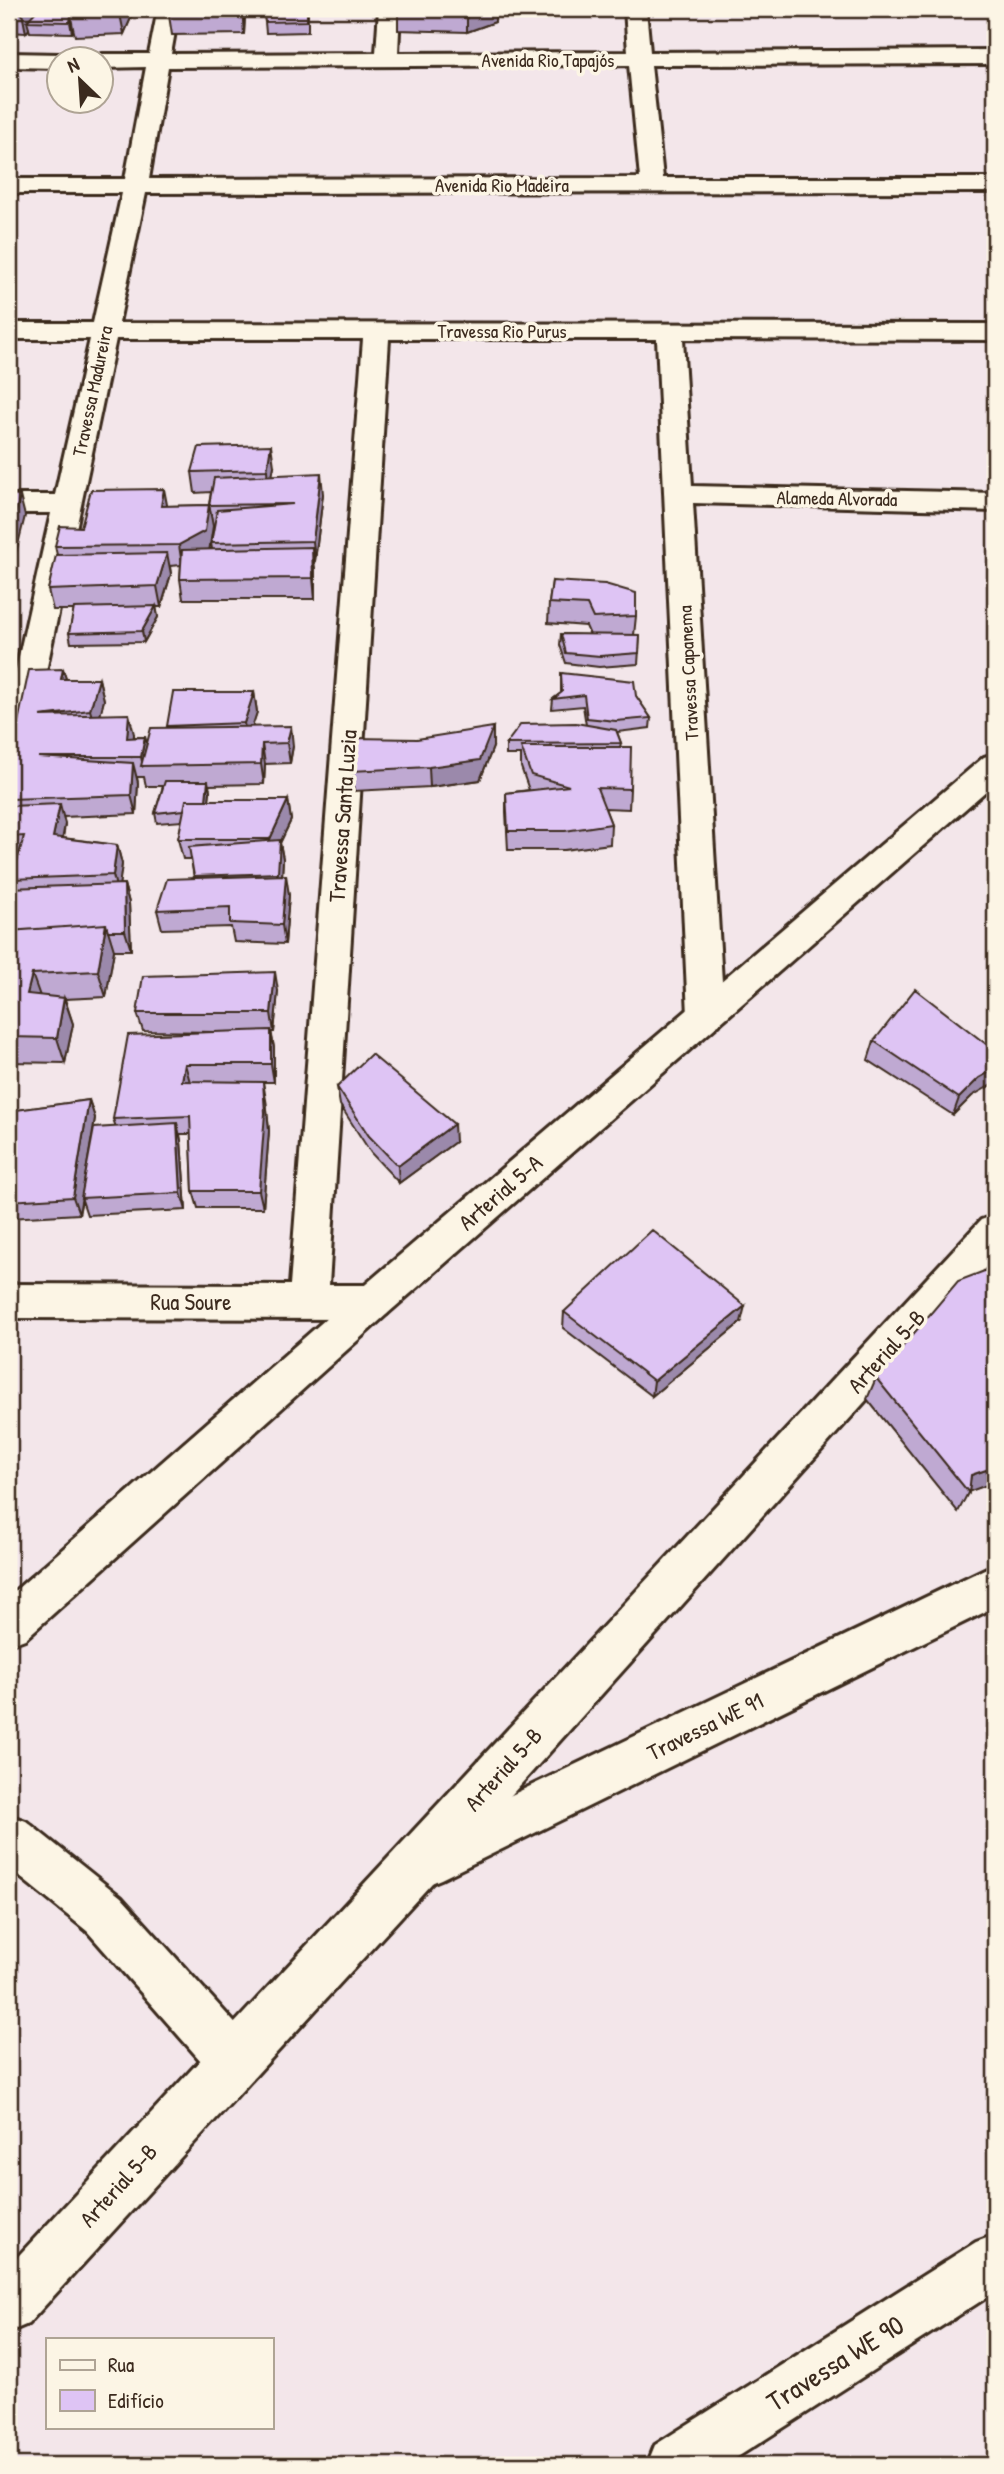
<svg xmlns="http://www.w3.org/2000/svg" width="1004" height="2474" font-family="'Patrick Hand',sans-serif">
  <style>
    .lines { fill: none; stroke-linecap: round; stroke-linejoin: round }
    .minor-casing { stroke: #3b2a1e; stroke-width: 6 }
    .tertiary-casing { stroke: #3b2a1e; stroke-width: 6 }
    .primary-casing { stroke: #3b2a1e; stroke-width: 6 }
    .minor { fill: #fcf5e5; fill-rule: evenodd }
    .tertiary { fill: #fcf5e5; fill-rule: evenodd }
    .primary { fill: #fcf5e5; fill-rule: evenodd }
    .wall { fill: #bfa9d2; stroke: #3b2a1e; stroke-width: 2 }
    .shaded-wall { fill: #9b89ab; stroke: #3b2a1e; stroke-width: 2 }
    .building { fill: #dec4f4; stroke: #3b2a1e; stroke-width: 2 }
    .labels { text-anchor: middle; dominant-baseline: central; stroke-width: 7; stroke-linejoin: round; paint-order: stroke }
    .far-street-label { font-size: 19px; fill: #3b2a1e; stroke: #fcf5e5 }
    .street-label { font-size: 23px; fill: #3b2a1e; stroke: #fcf5e5 }
    .near-street-label { font-size: 28px; fill: #3b2a1e; stroke: #fcf5e5 }
  </style>
  <rect width="100%" height="100%" fill="#f3e6ea"/>
  <filter id="ink" filterUnits="userSpaceOnUse"><feTurbulence type="fractalNoise" baseFrequency=".0143" numOctaves="2"/><feDisplacementMap in="SourceGraphic" scale="14" xChannelSelector="R" yChannelSelector="G"/><feConvolveMatrix kernelMatrix="1 2 1 2 8 2 1 2 1" color-interpolation-filters="sRGB"/></filter>
  <g filter="url(#ink)">
    <g class="lines">
      <defs>
        <path id="minor" d="M 158,9 L 179,9 L 171,54 L 376,53 L 379,9 L 400,9 L 398,53 L 628,52 L 625,9 L 646,9 L 650,52 L 995,50 L 995,64 L 651,65 L 663,178 L 995,178 L 995,192 L 146,193 L 119,323 L 995,324 L 995,340 L 683,339 L 692,486 L 995,493 L 995,511 L 693,503 L 724,1015 L 719,1025 L 706,1029 L 693,1025 L 688,1015 L 657,339 L 389,339 L 329,1285 L 373,1285 L 387,1290 L 393,1302 L 387,1314 L 373,1319 L 9,1318 L 9,1284 L 290,1285 L 363,339 L 116,339 L 25,771 L 20,779 L 9,782 L 9,701 L 51,513 L 9,513 L 9,495 L 55,495 L 90,339 L 9,339 L 9,323 L 93,323 L 122,193 L 9,193 L 9,179 L 125,179 L 146,67 L 102,68 L 102,60 L 92,60 L 102,54 L 149,54 ZM 629,65 L 640,178 L 149,179 L 168,67 Z
          M 9,53 L 60,54 L 70,60 L 60,60 L 60,68 L 9,67 Z
          M 995,1564 L 995,1607 L 441,1879 L 424,1886 L 407,1879 L 400,1862 L 407,1845 Z
          M 995,2235 L 995,2292 L 725,2465 L 647,2465 L 655,2445 L 976,2242 Z"/>
        <path id="tertiary" d="M 995,754 L 995,783 L 387,1314 L 25,1639 L 9,1645 L 9,1596 L 359,1290 L 984,757 Z
          M 9,1815 L 26,1821 L 121,1897 L 251,2041 L 258,2059 L 251,2077 L 233,2084 L 215,2077 L 87,1931 L 9,1868 Z"/>
        <path id="primary" d="M 995,1215 L 995,1257 L 432,1883 L 28,2324 L 9,2332 L 9,2266 L 981,1220 Z"/>
      </defs>
      <use href="#minor" class="minor-casing"/>
      <use href="#tertiary" class="tertiary-casing"/>
      <use href="#primary" class="primary-casing"/>
      <use href="#minor" class="minor"/>
      <use href="#tertiary" class="tertiary"/>
      <use href="#primary" class="primary"/>
    </g>
    <path class="wall" d="M 9,9 L 134,11 L 124,34 L 75,36 L 73,28 L 72,33 L 30,32 L 29,29 L 26,33 L 9,32 Z
      M 168,9 L 245,9 L 245,16 L 244,34 L 172,35 Z
      M 250,9 L 308,9 L 308,32 L 266,33 L 264,11 L 250,11 Z
      M 495,9 L 495,22 L 467,32 L 398,30 L 398,10 Z
      M 274,466 L 272,475 L 323,494 L 315,561 L 314,561 L 315,599 L 183,599 L 180,579 L 181,565 L 170,566 L 171,574 L 161,607 L 156,607 L 158,617 L 144,642 L 71,643 L 69,633 L 74,610 L 53,610 L 48,590 L 57,555 L 55,546 L 81,527 L 167,506 L 209,505 L 213,526 L 209,549 L 212,549 L 211,543 L 214,526 L 213,526 L 209,505 L 211,492 L 195,493 L 192,472 Z
      M 552,581 L 636,616 L 634,635 L 640,635 L 638,664 L 599,667 L 566,663 L 560,645 L 561,634 L 590,635 L 586,626 L 548,623 L 549,603 Z
      M 63,669 L 66,679 L 99,679 L 104,700 L 100,715 L 134,734 L 134,737 L 145,737 L 147,745 L 167,728 L 167,726 L 254,692 L 257,712 L 252,726 L 293,746 L 290,763 L 265,764 L 264,784 L 209,785 L 210,791 L 209,800 L 288,800 L 291,820 L 280,843 L 283,859 L 282,876 L 289,895 L 285,944 L 234,942 L 231,927 L 162,929 L 157,910 L 194,878 L 191,859 L 183,859 L 178,839 L 182,821 L 157,823 L 155,813 L 163,786 L 146,786 L 144,777 L 137,777 L 138,783 L 136,814 L 63,817 L 65,824 L 63,838 L 117,845 L 122,864 L 119,884 L 124,884 L 129,903 L 131,950 L 114,950 L 106,997 L 65,999 L 73,1024 L 65,1063 L 9,1062 L 9,888 L 15,888 L 12,879 L 18,856 L 9,857 L 9,765 Z
      M 561,673 L 636,696 L 651,718 L 650,728 L 617,732 L 621,743 L 620,747 L 630,789 L 629,809 L 605,808 L 611,824 L 610,844 L 564,850 L 508,850 L 506,812 L 506,793 L 529,790 L 521,767 L 521,755 L 506,755 L 506,744 L 586,725 L 583,706 L 552,709 L 553,699 L 561,693 Z
      M 417,739 L 493,747 L 480,780 L 430,787 L 354,791 L 352,771 Z
      M 278,991 L 274,1032 L 271,1032 L 274,1048 L 274,1082 L 232,1082 L 266,1100 L 269,1131 L 263,1208 L 198,1208 L 193,1191 L 191,1134 L 180,1134 L 181,1141 L 186,1210 L 87,1215 L 82,1200 L 79,1214 L 9,1218 L 9,1111 L 89,1100 L 95,1118 L 88,1160 L 116,1127 L 113,1119 L 214,1032 L 143,1031 L 137,1013 Z
      M 874,1041 L 972,1096 L 953,1115 L 868,1060 Z
      M 337,1087 L 455,1142 L 399,1183 L 371,1153 L 340,1105 Z
      M 995,1267 L 995,1482 L 969,1491 L 958,1512 L 867,1399 L 876,1378 Z
      M 564,1312 L 741,1322 L 652,1396 L 563,1328 Z"/>
    <path class="shaded-wall" d="M 25,9 L 42,9 L 27,21 L 29,29 L 26,33 L 22,13 Z
      M 123,9 L 134,9 L 134,11 L 124,34 L 120,14 Z
      M 242,9 L 245,9 L 245,16 L 244,34 Z
      M 477,9 L 495,9 L 495,22 L 467,32 L 467,12 Z
      M 71,17 L 73,28 L 72,33 L 70,22 Z
      M 271,445 L 274,466 L 269,491 L 267,470 Z
      M 321,473 L 323,494 L 315,561 L 313,541 Z
      M 164,489 L 168,510 L 161,506 Z
      M 20,496 L 25,516 L 9,581 L 9,538 Z
      M 209,505 L 213,526 L 209,552 L 182,565 L 179,545 Z
      M 312,547 L 315,568 L 315,599 L 313,578 Z
      M 167,553 L 171,574 L 161,607 L 157,586 Z
      M 156,606 L 158,617 L 144,642 L 142,631 Z
      M 63,669 L 69,689 L 61,679 Z
      M 99,679 L 104,700 L 96,731 L 90,710 Z
      M 254,692 L 257,712 L 247,743 L 244,723 Z
      M 129,714 L 134,734 L 132,758 L 127,738 Z
      M 291,726 L 293,746 L 290,763 L 287,743 Z
      M 493,727 L 493,747 L 480,780 L 430,787 L 429,767 Z
      M 145,737 L 150,757 L 143,766 L 141,757 Z
      M 262,744 L 265,764 L 264,784 L 261,764 Z
      M 133,763 L 138,783 L 136,814 L 131,795 Z
      M 208,781 L 210,791 L 207,819 L 205,808 Z
      M 288,800 L 291,820 L 280,843 L 283,859 L 281,893 L 270,839 Z
      M 60,804 L 65,824 L 59,857 L 53,837 Z
      M 117,845 L 122,864 L 118,895 L 113,875 Z
      M 286,875 L 289,895 L 285,944 L 282,925 Z
      M 124,884 L 129,903 L 131,950 L 125,931 Z
      M 106,924 L 114,950 L 106,997 L 98,971 Z
      M 275,972 L 278,991 L 274,1032 L 271,1013 Z
      M 32,974 L 41,999 L 27,994 Z
      M 64,998 L 73,1024 L 65,1063 L 57,1038 Z
      M 271,1030 L 274,1048 L 274,1082 L 271,1064 Z
      M 185,1064 L 190,1082 L 182,1081 Z
      M 995,1069 L 995,1083 L 972,1096 L 953,1115 L 959,1098 L 979,1078 Z
      M 263,1082 L 266,1100 L 269,1131 L 263,1208 L 259,1191 Z
      M 89,1100 L 95,1118 L 79,1214 L 73,1197 Z
      M 177,1123 L 181,1141 L 186,1210 L 181,1193 Z
      M 454,1124 L 455,1142 L 399,1183 L 398,1166 Z
      M 745,1306 L 741,1322 L 652,1396 L 654,1381 Z
      M 995,1467 L 995,1482 L 968,1492 L 971,1475 Z"/>
    <path class="building" d="M 9,9 L 25,9 L 22,13 L 9,12 Z
      M 38,9 L 72,9 L 70,22 L 27,21 Z
      M 72,9 L 123,9 L 120,14 L 71,16 Z
      M 168,9 L 242,9 L 242,14 L 170,15 Z
      M 263,9 L 307,9 L 307,21 L 265,22 Z
      M 398,9 L 477,9 L 467,12 L 398,10 Z
      M 271,445 L 267,470 L 192,472 L 199,447 Z
      M 321,473 L 313,541 L 211,543 L 217,510 L 293,504 L 209,505 L 214,478 Z
      M 164,489 L 161,506 L 209,505 L 205,531 L 179,545 L 55,546 L 60,526 L 81,527 L 91,490 Z
      M 9,495 L 20,496 L 9,538 Z
      M 312,547 L 313,578 L 180,579 L 182,550 Z
      M 167,553 L 157,586 L 48,590 L 56,555 Z
      M 552,581 L 605,584 L 636,593 L 636,616 L 593,618 L 587,605 L 549,603 Z
      M 156,606 L 142,631 L 69,633 L 74,608 Z
      M 561,634 L 640,635 L 639,653 L 600,656 L 566,653 Z
      M 63,669 L 61,679 L 99,679 L 90,710 L 40,716 L 129,714 L 127,738 L 145,737 L 141,757 L 38,757 L 133,763 L 131,795 L 9,799 L 9,765 L 29,670 Z
      M 561,673 L 634,681 L 636,696 L 651,718 L 616,721 L 587,718 L 584,695 L 553,699 L 562,692 Z
      M 173,692 L 254,692 L 244,723 L 167,726 Z
      M 576,723 L 616,730 L 621,743 L 506,744 L 521,724 Z
      M 291,726 L 287,743 L 262,744 L 261,764 L 141,766 L 151,728 Z
      M 493,727 L 480,760 L 429,767 L 352,771 L 355,738 L 417,739 Z
      M 521,747 L 631,747 L 630,789 L 597,788 L 611,824 L 565,831 L 508,831 L 506,793 L 569,786 L 531,775 Z
      M 165,781 L 208,781 L 206,800 L 186,800 L 184,810 L 155,813 Z
      M 186,800 L 288,800 L 270,839 L 178,839 Z
      M 60,804 L 53,837 L 117,845 L 113,875 L 12,879 L 24,836 L 9,837 L 9,806 Z
      M 280,840 L 278,873 L 194,876 L 189,847 Z
      M 286,875 L 282,925 L 230,923 L 230,907 L 157,910 L 167,879 Z
      M 124,884 L 125,931 L 108,931 L 106,924 L 9,931 L 9,888 Z
      M 106,924 L 98,971 L 32,974 L 27,994 L 64,998 L 57,1038 L 9,1037 L 9,931 Z
      M 275,972 L 271,1013 L 137,1013 L 143,976 Z
      M 915,989 L 995,1051 L 995,1069 L 979,1078 L 959,1098 L 874,1041 Z
      M 271,1030 L 271,1064 L 185,1064 L 182,1081 L 263,1082 L 265,1113 L 259,1191 L 193,1191 L 190,1116 L 113,1119 L 128,1035 Z
      M 371,1054 L 454,1124 L 398,1166 L 369,1136 L 337,1087 Z
      M 89,1100 L 73,1197 L 9,1201 L 9,1111 Z
      M 177,1123 L 181,1193 L 81,1198 L 94,1128 Z
      M 652,1230 L 745,1306 L 654,1381 L 564,1312 Z
      M 995,1267 L 995,1467 L 971,1475 L 969,1493 L 876,1378 L 958,1281 Z"/>
  </g>
  <g class="labels">
    <g class="far-street-label">
      <text x="548" y="60">Avenida Rio Tapajós</text>
      <text x="502" y="185">Avenida Rio Madeira</text>
      <text x="502" y="331">Travessa Rio Purus</text>
      <text transform="translate(92 391) rotate(-78)">Travessa Madureira</text>
      <text transform="translate(837 498) rotate(1)">Alameda Alvorada</text>
      <text transform="translate(688 673) rotate(-93)">Travessa Capanema</text>
    </g>
    <g class="street-label">
      <text transform="translate(342 816) rotate(-86)">Travessa Santa Luzia</text>
      <text transform="translate(500 1192) rotate(-41)">Arterial 5-A</text>
      <text x="191" y="1301">Rua Soure</text>
      <text transform="translate(886 1351) rotate(-48)">Arterial 5-B</text>
      <text transform="translate(705 1726) rotate(-26)">Travessa WE 91</text>
      <text transform="translate(503 1769) rotate(-48)">Arterial 5-B</text>
      <text transform="translate(118 2185) rotate(-48)">Arterial 5-B</text>
    </g>
    <g class="near-street-label">
      <text transform="translate(835 2363) rotate(-32)">Travessa WE 90</text>
    </g>
  </g>
  <rect width="1004" height="2474" fill="none" stroke="#fcf5e5" stroke-width="35"/>
  <rect x="18" y="18" width="969" height="2439" fill="none" stroke="#3b2a1e" stroke-width="2.5" filter="url(#ink)"/>
  <rect x="46" y="2338" width="228" height="91" fill="#fcf5e5" stroke="#afa495" stroke-width="2"/>
  <rect x="60" y="2360" width="35" height="10" fill="#fcf5e5" stroke="#afa495" stroke-width="2"/>
  <text x="108" y="2372" font-size="21" fill="#3b2a1e">Rua</text>
  <rect x="60" y="2390" width="35" height="21" fill="#dec4f4" stroke="#afa495" stroke-width="2"/>
  <text x="108" y="2408" font-size="21" fill="#3b2a1e">Edifício</text>
  <g transform="translate(80 80) rotate(335)"><circle r="33" fill="#fcf5e5" stroke="#afa495" stroke-width="2"/>
  <path d="M0-5L12 26L0 18L-12 26Z" fill="#3b2a1e"/>
  <text y="-10" font-size="19" font-weight="bold" text-anchor="middle" fill="#3b2a1e">N</text>
  </g>
</svg>
